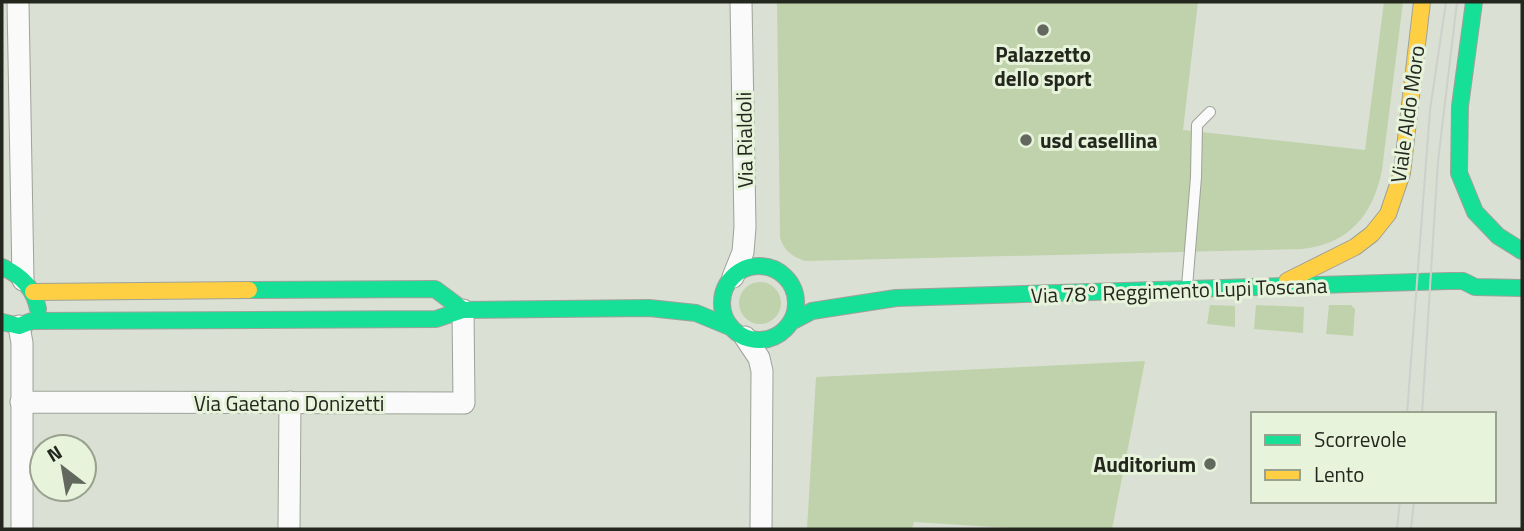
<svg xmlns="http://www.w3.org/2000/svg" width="1524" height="531" font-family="'Titillium Web',sans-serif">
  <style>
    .green { fill: #c0d2ab }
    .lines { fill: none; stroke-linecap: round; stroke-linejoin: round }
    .lane-casing { stroke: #9ea299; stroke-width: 12 }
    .street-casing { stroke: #9ea299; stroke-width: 23 }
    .fast-casing { stroke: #9ea299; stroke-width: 18 }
    .slow-casing { stroke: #9ea299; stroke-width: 18 }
    .lane { stroke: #f9faf9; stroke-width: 10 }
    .street { stroke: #f9faf9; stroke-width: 21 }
    .fast { stroke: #16e098; stroke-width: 16 }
    .slow { stroke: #ffcf43; stroke-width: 16 }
    .tram { stroke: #ced0cc; stroke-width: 2 }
    .poi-dot { fill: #63685e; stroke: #e7f3db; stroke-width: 2.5 }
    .labels { text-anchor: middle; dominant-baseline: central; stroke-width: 6; stroke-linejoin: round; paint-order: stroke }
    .poi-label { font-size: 21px; font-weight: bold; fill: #23271e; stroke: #e7f3db }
    .street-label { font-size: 21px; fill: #23271e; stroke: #e7f3db }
  </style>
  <rect width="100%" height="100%" fill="#dae0d4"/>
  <path class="green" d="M 777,2 L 1198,2 L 1183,130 L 1365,150 L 1384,2 L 1403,2 L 1382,170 C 1373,215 1349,244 1302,249 L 805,261 C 793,257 783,250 780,237 Z
    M739 303a21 21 0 1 1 42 0a21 21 0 1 1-42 0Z
    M 1210,305 L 1235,306 L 1235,327 L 1207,324 Z
    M 1256,305 L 1304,307 L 1303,333 L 1254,329 Z
    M 1329,305 L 1351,305 L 1355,309 L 1353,336 L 1326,334 Z
    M 1145,361 L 1112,529 L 1026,529 L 914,522 L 912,529 L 807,529 L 816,377 Z"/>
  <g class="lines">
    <defs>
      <path id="lane" d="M 1187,287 L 1196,177 L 1197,125 L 1210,112"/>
      <path id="street" d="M 18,2 L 23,280
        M 733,277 L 743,252 L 745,227 L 741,2
        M 19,326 L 22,343 L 22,529
        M 745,337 L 759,358 L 762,371 L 761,529
        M 21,402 L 464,403 L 463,310
        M 289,529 L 290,402"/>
      <path id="fast" d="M 1474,2 L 1460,106 L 1459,173 L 1475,212 L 1498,236 L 1522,251
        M722 303a37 37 0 1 1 74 0a37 37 0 1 1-74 0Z
        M 2,267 C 21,275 34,288 38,309
        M 249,290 L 435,289 L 463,310
        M 2,322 L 19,326 L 32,321 L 436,319 L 463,310 L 649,308 L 696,313 L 730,327
        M 791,322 L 812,311 L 896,298 L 1449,281 L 1463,281 L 1475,287 L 1522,288"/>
      <path id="slow" d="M 1287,281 L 1355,247 L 1372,234 L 1388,214 L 1402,173 L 1422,2
        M 33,292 L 249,290"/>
    </defs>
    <use href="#lane" class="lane-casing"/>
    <use href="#street" class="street-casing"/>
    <use href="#fast" class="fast-casing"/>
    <use href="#slow" class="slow-casing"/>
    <use href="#lane" class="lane"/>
    <use href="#street" class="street"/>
    <use href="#fast" class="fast"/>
    <use href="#slow" class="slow"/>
    <path class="tram" d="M 1407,414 L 1430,110 L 1446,2
      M 1422,414 L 1438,161 L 1457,2
      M 1397,529 L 1400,501
      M 1411,529 L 1414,501"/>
  </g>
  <g class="poi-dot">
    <circle cx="1043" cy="30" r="7"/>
    <circle cx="1026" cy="140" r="7"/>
    <circle cx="1210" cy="464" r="7"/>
  </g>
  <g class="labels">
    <g class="poi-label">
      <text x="1043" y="54">Palazzetto<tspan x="1043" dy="24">dello sport</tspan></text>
      <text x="1040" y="140" text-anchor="start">usd casellina</text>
      <text x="1196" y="464" text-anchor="end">Auditorium</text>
    </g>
    <g class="street-label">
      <text transform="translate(1407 114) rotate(-82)">Viale Aldo Moro</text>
      <text transform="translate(744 140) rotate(-91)">Via Rialdoli</text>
      <text transform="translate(1179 290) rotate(-2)">Via 78° Reggimento Lupi Toscana</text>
      <text x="289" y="403">Via Gaetano Donizetti</text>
    </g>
  </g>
  <rect width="1524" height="531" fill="none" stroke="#23271e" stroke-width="7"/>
  <rect x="1251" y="412" width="245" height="91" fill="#e7f3db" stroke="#99a18f" stroke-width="2"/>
  <rect x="1265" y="435" width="35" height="10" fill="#16e098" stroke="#99a18f" stroke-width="2"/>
  <text x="1314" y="447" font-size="21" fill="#23271e">Scorrevole</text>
  <rect x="1265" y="470" width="35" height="10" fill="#ffcf43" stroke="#99a18f" stroke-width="2"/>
  <text x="1314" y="482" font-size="21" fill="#23271e">Lento</text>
  <g transform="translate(63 468) rotate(329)"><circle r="33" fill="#e7f3db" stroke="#99a18f" stroke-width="2"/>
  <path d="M0-5L12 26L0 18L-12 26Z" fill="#63685e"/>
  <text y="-10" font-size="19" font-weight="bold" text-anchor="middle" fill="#23271e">N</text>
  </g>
</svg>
